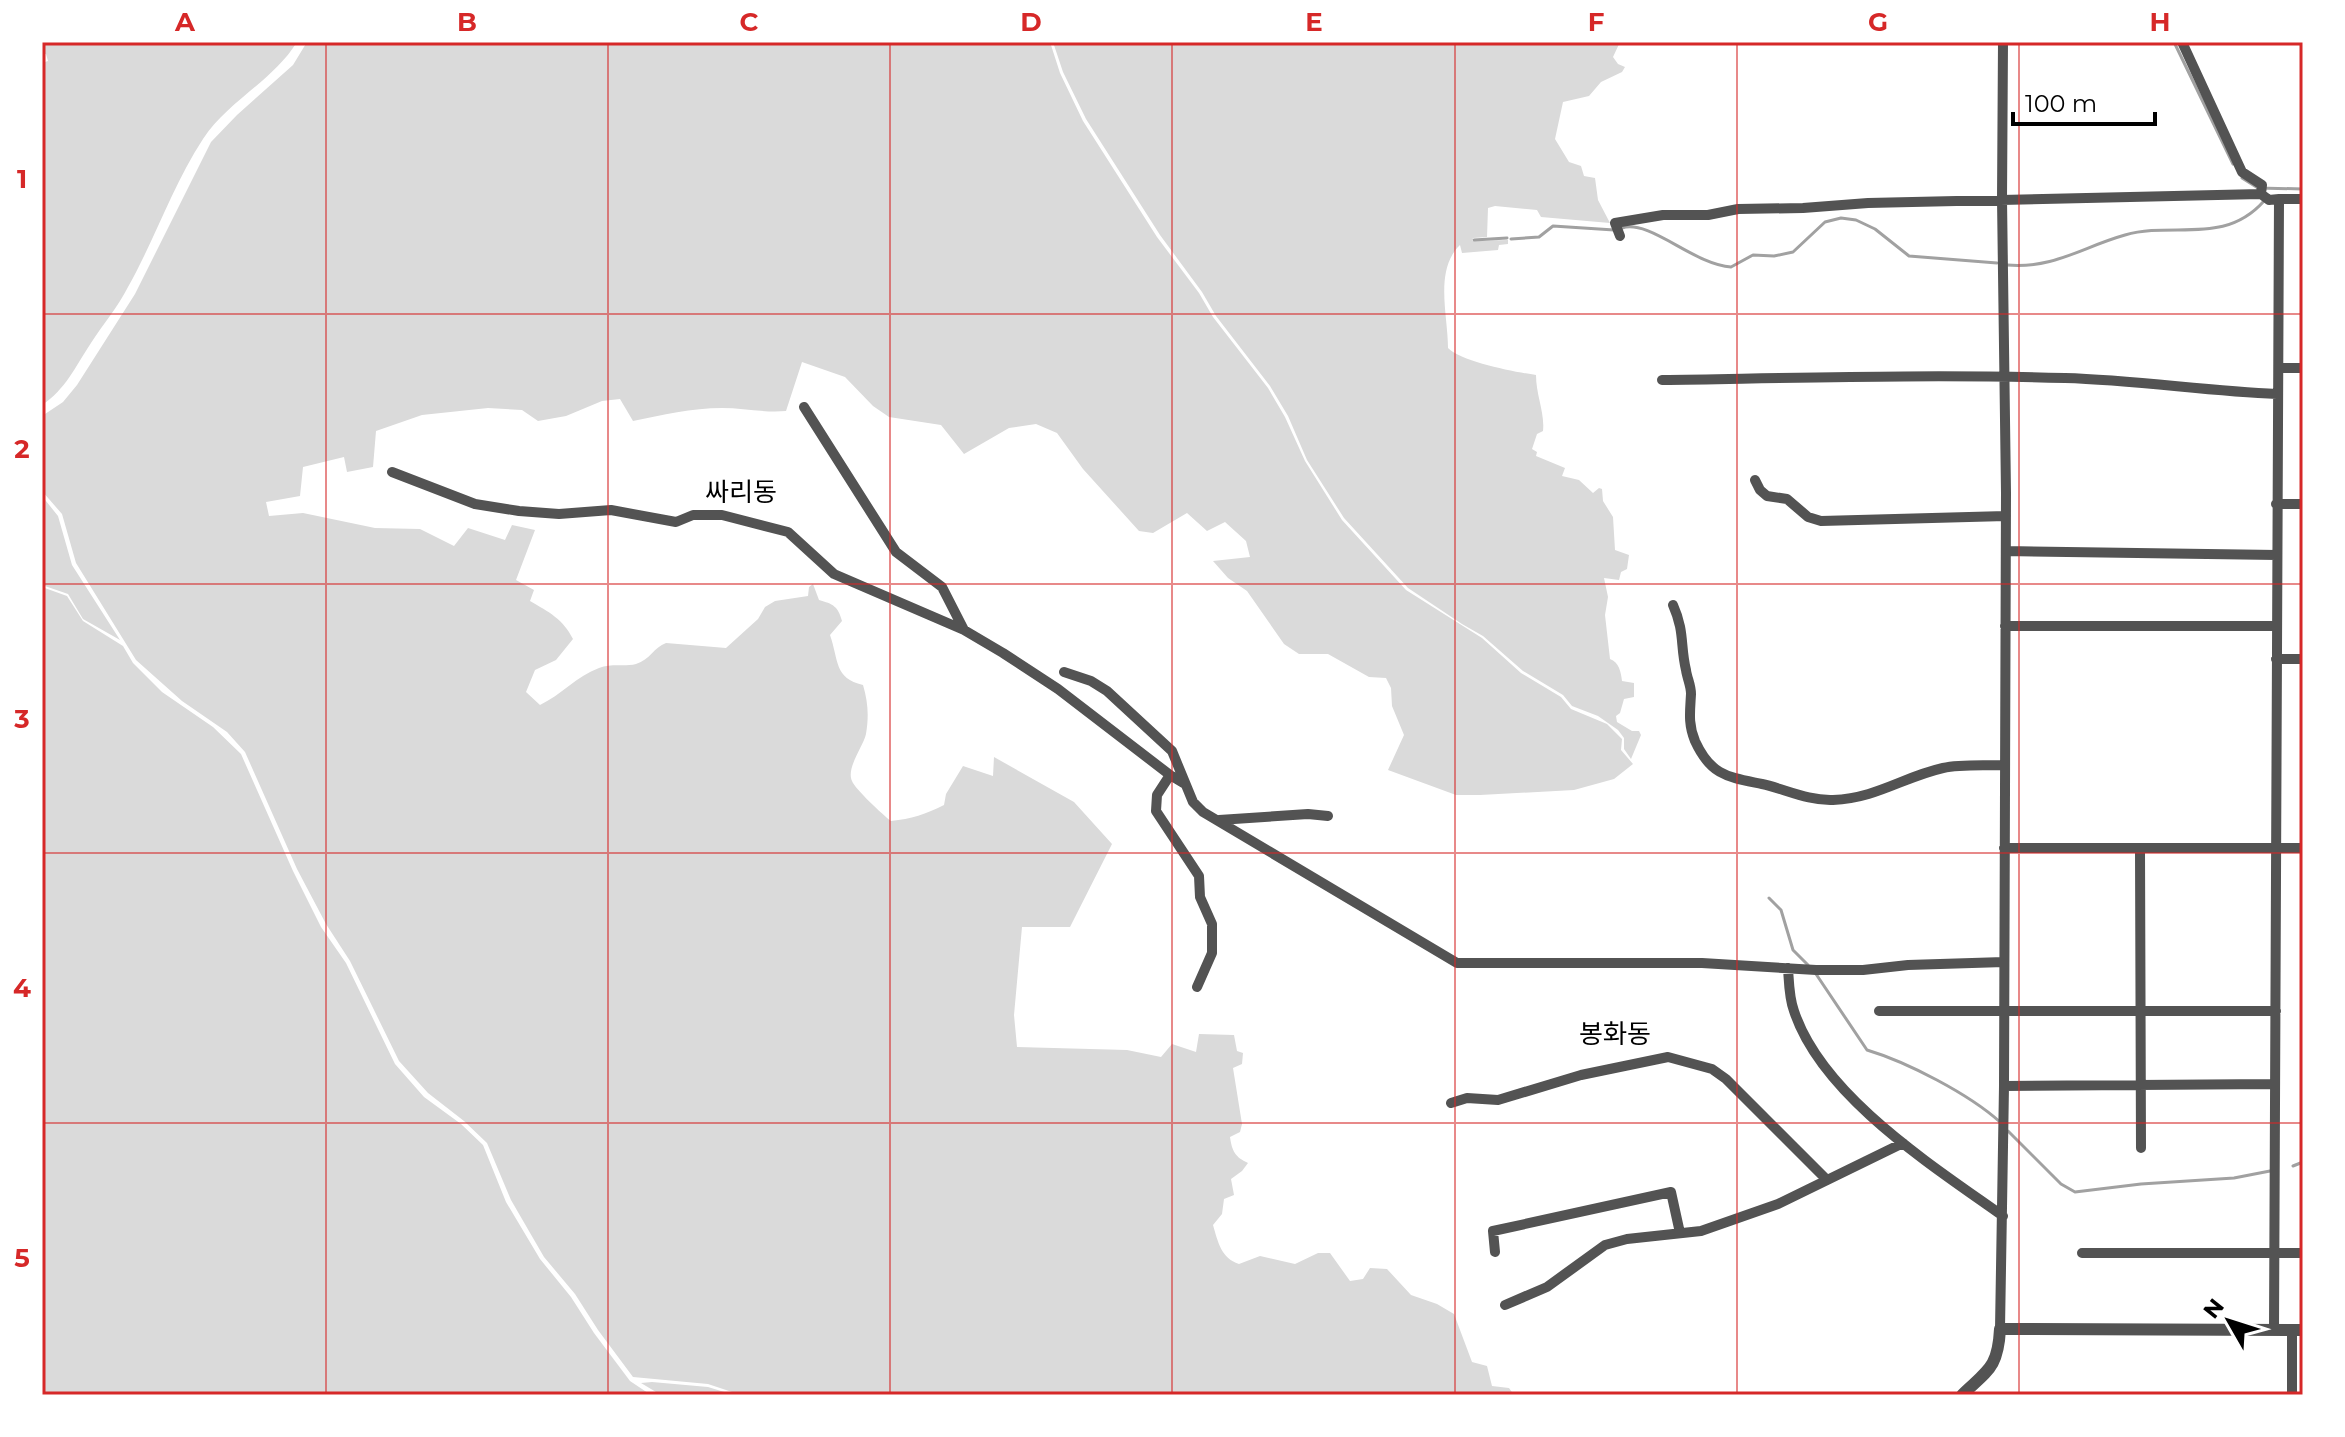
<svg xmlns="http://www.w3.org/2000/svg" width="2345" height="1437" font-family="Montserrat,'Noto Sans KR',sans-serif">
  <style>
    .green { fill: #dadada }
    .lines { fill: none; stroke-linecap: round; stroke-linejoin: round }
    .stream { stroke: #a1a1a1; stroke-width: 3 }
    .minor { stroke: #535353; stroke-width: 10 }
    .tertiary { stroke: #535353; stroke-width: 12 }
    .grid { fill: none; stroke: #d62828; stroke-width: 2; stroke-opacity: 0.55 }
    .labels { text-anchor: middle; dominant-baseline: central; stroke-width: 6; stroke-linejoin: round; paint-order: stroke }
    .quarter-label { font-size: 26px; fill: #000; stroke: #fff }
    .neatline { fill: none; stroke: #d62828; stroke-width: 3 }
    .grid-label { font-size: 26px; text-anchor: middle; font-weight: bold; fill: #d62828 }
  </style>
  <rect width="100%" height="100%" fill="#fff"/>
  <path class="green" d="M 42,42 L 297,42 C 273,81 228,101 203,139 C 173,185 155,239 128,287 C 118,307 103,324 91,343 C 75,367 66,389 42,405 L 42,63 L 48,61 L 46,54 L 42,54 Z
    M 307,42 L 1050,42 L 1060,73 L 1083,121 L 1157,237 L 1199,293 L 1213,317 L 1268,388 L 1285,417 L 1305,461 L 1342,520 L 1406,590 L 1482,638 L 1521,673 L 1561,697 L 1571,709 L 1607,724 L 1622,739 L 1621,750 L 1633,764 L 1614,779 L 1574,790 L 1480,795 L 1456,795 L 1388,770 L 1404,735 L 1392,706 L 1391,688 L 1386,678 L 1369,677 L 1328,654 L 1299,654 L 1284,644 L 1247,591 L 1228,578 L 1213,561 L 1250,557 L 1246,541 L 1225,522 L 1207,531 L 1187,513 L 1153,533 L 1139,531 L 1083,469 L 1057,433 L 1036,424 L 1009,428 L 964,454 L 941,425 L 889,417 L 873,406 L 845,377 L 802,362 L 786,411 C 764,413 744,408 722,408 C 692,408 662,415 633,421 L 620,399 L 602,401 L 566,416 L 538,421 L 522,410 L 488,408 L 422,415 L 376,431 L 373,467 L 347,472 L 344,457 L 303,467 L 300,496 L 266,502 L 269,516 L 303,513 L 375,528 L 420,529 L 454,546 L 468,528 L 505,540 L 512,525 L 535,530 L 516,580 L 534,590 L 530,601 C 549,612 563,619 573,639 L 556,660 L 535,670 L 526,692 L 540,705 C 561,695 577,676 599,668 C 611,663 625,667 636,664 C 650,660 654,647 666,643 L 726,648 L 758,619 L 765,607 L 775,601 L 808,596 L 809,587 L 813,584 L 819,600 C 833,604 838,606 842,621 L 830,635 C 839,661 834,678 863,685 C 868,702 869,716 866,734 C 863,747 846,768 852,781 C 855,789 883,815 891,821 C 911,819 926,814 944,805 L 946,794 L 963,766 L 993,776 L 994,757 L 1074,802 L 1112,844 L 1070,927 L 1022,927 L 1014,1015 L 1017,1047 L 1127,1050 L 1161,1057 L 1172,1044 L 1196,1052 L 1199,1034 L 1234,1035 L 1237,1051 L 1243,1053 L 1242,1064 L 1233,1068 L 1242,1124 L 1240,1132 L 1230,1137 C 1232,1151 1235,1157 1248,1163 L 1242,1171 L 1231,1179 L 1234,1195 L 1224,1199 L 1222,1214 L 1213,1225 C 1218,1242 1221,1258 1239,1264 L 1260,1256 L 1295,1264 L 1318,1253 L 1330,1253 L 1350,1281 L 1363,1279 L 1370,1268 L 1387,1269 L 1411,1295 L 1437,1304 L 1454,1314 L 1472,1362 L 1487,1366 L 1492,1386 L 1509,1388 L 1514,1395 L 741,1395 L 708,1384 L 633,1377 L 598,1330 L 575,1294 L 544,1257 L 511,1200 L 487,1143 L 464,1121 L 428,1093 L 399,1061 L 350,961 L 326,924 L 297,869 L 245,752 L 227,732 L 182,701 L 136,660 L 76,563 L 62,514 L 42,491 L 42,416 L 63,402 L 77,385 L 135,294 L 211,142 L 237,115 L 293,65 Z
    M 1053,42 L 1620,42 L 1613,57 L 1618,64 L 1625,67 L 1622,72 L 1601,82 L 1589,96 L 1563,102 L 1555,139 L 1569,162 L 1581,166 L 1584,176 L 1595,178 L 1598,200 L 1610,223 L 1541,217 L 1537,210 L 1495,206 L 1488,208 L 1487,237 L 1473,238 L 1472,241 L 1508,240 L 1508,244 L 1499,245 L 1498,250 L 1462,253 L 1460,245 C 1434,270 1448,315 1448,348 C 1462,362 1515,372 1536,375 C 1536,395 1545,413 1543,431 L 1537,434 L 1532,449 L 1537,452 L 1536,456 L 1565,468 L 1562,476 L 1579,480 L 1593,493 L 1599,488 L 1602,489 L 1603,501 L 1613,517 L 1615,550 L 1629,555 L 1627,569 L 1621,572 L 1619,580 L 1604,578 L 1608,597 L 1605,615 L 1610,659 C 1619,662 1621,672 1622,681 L 1634,683 L 1634,697 L 1624,699 L 1620,713 L 1616,716 L 1617,722 L 1632,731 L 1639,731 L 1641,735 L 1631,759 L 1624,749 L 1624,738 L 1618,730 L 1598,716 L 1572,706 L 1563,695 L 1523,671 L 1483,636 L 1462,624 L 1408,588 L 1344,518 L 1307,460 L 1288,416 L 1270,386 L 1216,316 L 1202,292 L 1160,235 L 1086,119 L 1063,72 Z
    M 42,496 L 58,516 L 72,565 L 120,640 L 83,619 L 68,594 L 42,585 Z
    M 42,587 L 67,596 L 83,621 L 123,646 L 133,663 L 162,692 L 213,727 L 241,754 L 293,871 L 321,927 L 346,963 L 395,1064 L 424,1097 L 461,1124 L 483,1145 L 506,1202 L 540,1259 L 571,1297 L 594,1333 L 630,1381 L 651,1395 L 42,1395 Z
    M 652,1382 L 708,1387 L 734,1395 L 661,1395 L 641,1383 Z"/>
  <g class="lines">
    <path class="stream" d="M 2174,42 L 2233,164
      M 2242,178 L 2258,188 L 2303,189
      M 1622,228 C 1650,219 1694,265 1731,267 L 1753,255 L 1774,256 L 1793,252 L 1825,222 L 1841,218 L 1856,220 L 1875,229 L 1909,256 L 1997,263
      M 1511,239 L 1539,237 L 1553,226 L 1614,230
      M 1474,240 L 1507,238
      M 2007,265 C 2054,269 2082,247 2125,235 C 2174,221 2224,246 2264,201
      M 1769,898 L 1781,910 L 1793,950 L 1808,965
      M 1816,974 L 1867,1050 C 1907,1062 1969,1094 2000,1122
      M 2008,1131 L 2061,1184 L 2075,1192 L 2141,1184 L 2234,1178 L 2270,1171
      M 2293,1166 L 2303,1162"/>
    <path class="minor" d="M 2182,42 L 2242,172 L 2262,185 L 2261,194 L 2269,200 L 2279,199 L 2274,1330
      M 2279,199 L 2303,199
      M 1620,236 L 1615,223 L 1663,215 L 1708,215 L 1738,209 L 1803,208 L 1868,203 L 2261,194
      M 2280,368 L 2303,368
      M 1662,380 C 1796,378 1931,374 2065,378 C 2136,380 2206,391 2277,394
      M 804,407 L 896,552 L 942,587 L 964,630
      M 392,472 L 475,504 L 519,511 L 559,514 L 611,510 L 676,522 L 693,515 L 722,515 L 788,532 L 834,574 L 964,630 L 1003,653 L 1058,689 L 1170,775 L 1185,784
      M 1755,480 L 1760,490 L 1767,496 L 1787,499 L 1808,517 L 1821,521 L 2006,516
      M 2276,504 L 2303,504
      M 2006,551 L 2277,555
      M 1673,605 C 1685,632 1680,645 1686,670 C 1687,678 1691,685 1691,694 C 1690,712 1688,724 1695,741 C 1711,776 1728,777 1762,784 C 1785,789 1808,801 1833,800 C 1877,798 1903,777 1943,768 C 1961,764 1984,766 2003,765
      M 2005,626 L 2277,626
      M 2276,659 L 2303,659
      M 1064,672 L 1091,681 L 1107,691 L 1172,751 L 1193,802 L 1203,812 L 1457,963 L 1702,963 L 1816,970 L 1863,970 L 1908,965 L 2004,962
      M 1170,775 L 1157,795 L 1156,811 L 1199,876 L 1200,897 L 1212,924 L 1212,953 L 1197,987
      M 1219,820 L 1308,814 L 1328,816
      M 2004,848 L 2303,848
      M 2140,850 L 2141,1148
      M 1788,968 C 1789,982 1789,998 1794,1011 C 1822,1096 1933,1166 2003,1216
      M 1879,1011 L 2276,1011
      M 2004,1086 L 2275,1084
      M 1451,1103 L 1467,1098 L 1498,1100 L 1581,1075 L 1668,1057 L 1712,1069 L 1726,1079 L 1827,1180
      M 1495,1252 L 1493,1231 L 1671,1192 L 1680,1233
      M 2082,1253 L 2303,1253
      M 1505,1305 L 1547,1287 L 1605,1245 L 1627,1239 L 1701,1231 L 1778,1204 L 1903,1143
      M 2000,1329 L 2004,1086 L 2006,493 L 2002,199 L 2003,42
      M 2292,1330 L 2292,1395"/>
    <path class="tertiary" d="M 1962,1395 C 1988,1370 1998,1368 2000,1329 L 2303,1330"/>
  </g>
  <path class="grid" d="M 326,42 L 326,1395M 608,42 L 608,1395M 890,42 L 890,1395M 1172,42 L 1172,1395M 1455,42 L 1455,1395M 1737,42 L 1737,1395M 2019,42 L 2019,1395M 42,314 L 2303,314M 42,584 L 2303,584M 42,853 L 2303,853M 42,1123 L 2303,1123"/>
  <g class="labels">
    <g class="quarter-label">
      <text x="741" y="492">싸리동</text>
      <text x="1615" y="1034">봉화동</text>
    </g>
  </g>
  <rect width="2345" height="1437" fill="none" stroke="#ffffff" stroke-width="88"/>
  <g transform="translate(2229 1321) rotate(309)" stroke="#ffffff" stroke-width="6" paint-order="stroke">
  <path d="M0-6L14 30L0 20L-14 30Z" fill="#000000"/>
  <text y="-12" font-size="22" font-weight="bold" text-anchor="middle" fill="#000000">N</text>
  </g>
  <path d="M2013 112v12h142v-12" fill="none" stroke="#000000" stroke-width="4"/>
  <text x="2025" y="112" font-size="24" fill="#000000" stroke="#ffffff" stroke-width="6" paint-order="stroke">100 m</text>
  <rect x="44" y="44" width="2257" height="1349" class="neatline"/>
  <g class="grid-label">
    <text x="185" y="31">A</text>
    <text x="467" y="31">B</text>
    <text x="749" y="31">C</text>
    <text x="1031" y="31">D</text>
    <text x="1314" y="31">E</text>
    <text x="1596" y="31">F</text>
    <text x="1878" y="31">G</text>
    <text x="2160" y="31">H</text>
    <text x="22" y="188">1</text>
    <text x="22" y="458">2</text>
    <text x="22" y="728">3</text>
    <text x="22" y="997">4</text>
    <text x="22" y="1267">5</text>
  </g>
</svg>
